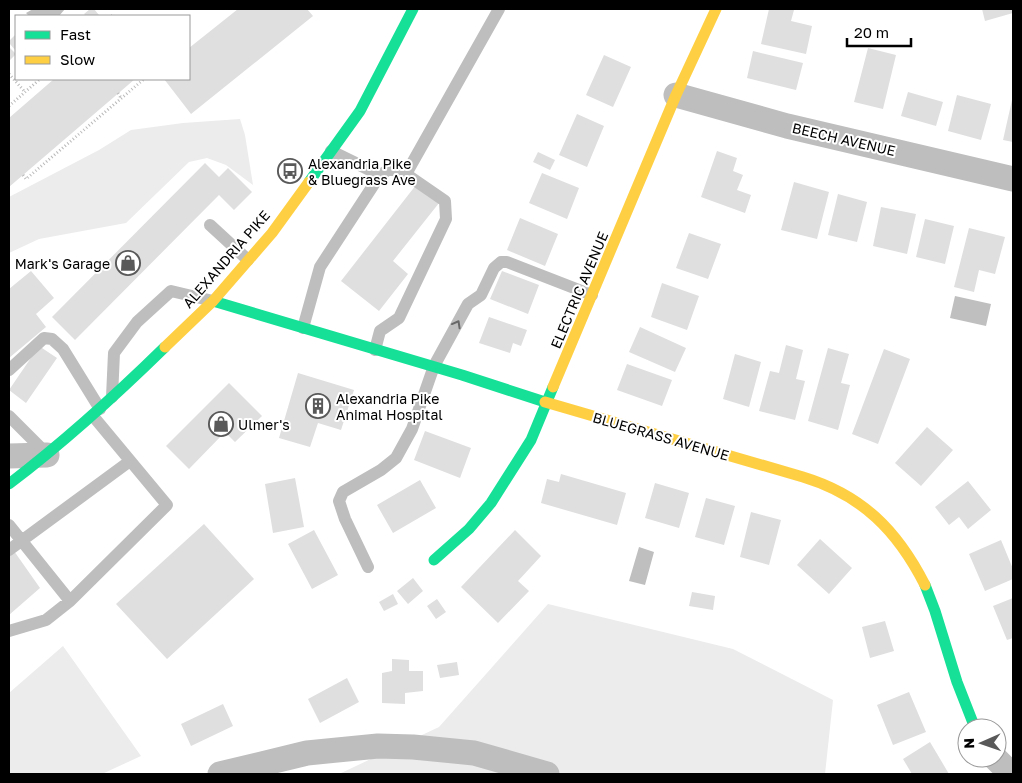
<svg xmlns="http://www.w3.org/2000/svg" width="1022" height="783" font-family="'Golos Text',sans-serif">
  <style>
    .green { fill: #ececec }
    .water { fill: #bfbfbf }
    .building { fill: #dfdfdf }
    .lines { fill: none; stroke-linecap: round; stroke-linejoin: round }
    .path { stroke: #b9b9b9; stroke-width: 3; stroke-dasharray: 1 2.5; stroke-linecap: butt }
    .lane { stroke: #bebebe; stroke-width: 12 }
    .street { stroke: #bebebe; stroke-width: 25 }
    .fast { stroke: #16e098; stroke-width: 11 }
    .slow { stroke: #ffcf43; stroke-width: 11 }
    .oneway { stroke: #686868 }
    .labels { text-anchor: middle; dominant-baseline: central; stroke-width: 4; stroke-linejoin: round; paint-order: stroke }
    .street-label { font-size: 14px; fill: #000; stroke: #fff }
    .poi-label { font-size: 14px; fill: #000; stroke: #fff; text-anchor: start }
  </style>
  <rect width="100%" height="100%" fill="#fff"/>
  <path class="green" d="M 240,119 L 245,135 L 253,185 L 226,165 L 207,158 L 189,162 L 126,223 L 39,239 L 9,253 L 9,197 L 99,150 L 131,130 L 183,123 Z
    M 548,604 L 733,649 L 833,700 L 825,774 L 339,774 L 439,727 Z
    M 63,646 L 141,756 L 102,774 L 9,774 L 9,693 Z"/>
  <path class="water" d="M 33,9 L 65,9 L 59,16 L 29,16 L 26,13 Z
    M 955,296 L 991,304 L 986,326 L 950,318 Z
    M 639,547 L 654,552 L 645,585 L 629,581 Z"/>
  <path class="building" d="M 90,9 L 94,9 L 99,15 L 97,16 L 86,16 L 84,14 Z
    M 238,9 L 307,9 L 313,16 L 191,114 L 164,79 L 189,79 L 189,48 Z
    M 769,9 L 794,10 L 791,21 L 812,26 L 806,54 L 761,44 Z
    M 982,9 L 1013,9 L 1013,13 L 985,21 Z
    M 16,34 L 16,51 L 9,43 L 9,41 Z
    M 9,47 L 16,54 L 9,61 Z
    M 868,48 L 896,55 L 883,109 L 854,102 Z
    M 753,51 L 803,63 L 796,90 L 747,78 Z
    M 604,55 L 631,67 L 613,107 L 586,95 Z
    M 54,79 L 135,79 L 9,187 L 9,118 Z
    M 908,92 L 943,102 L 936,126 L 901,116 Z
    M 957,95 L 991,104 L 981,140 L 948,131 Z
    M 1012,100 L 1013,100 L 1013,142 L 1003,140 Z
    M 577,114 L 604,126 L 587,167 L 559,155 Z
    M 717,151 L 737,158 L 733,171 L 743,175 L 737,190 L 751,195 L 745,213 L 701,197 Z
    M 538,152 L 555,160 L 550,170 L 533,162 Z
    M 205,163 L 219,177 L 228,168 L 252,192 L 234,210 L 219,195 L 75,340 L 52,317 Z
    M 542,173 L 579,188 L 567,219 L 529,203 Z
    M 794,182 L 829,192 L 817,239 L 781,230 Z
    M 416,185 L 439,203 L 393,261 L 408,274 L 379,311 L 341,281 Z
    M 838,194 L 867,202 L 857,242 L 828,235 Z
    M 881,207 L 916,214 L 907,254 L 873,246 Z
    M 520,218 L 558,234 L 545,266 L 507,250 Z
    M 925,219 L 954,226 L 945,264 L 916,257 Z
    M 969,228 L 1005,237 L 995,274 L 979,270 L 974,292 L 954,287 Z
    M 689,233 L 721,244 L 708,279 L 676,268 Z
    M 31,271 L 54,298 L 36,314 L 46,327 L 9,358 L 9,289 Z
    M 502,271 L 539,285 L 528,314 L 490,299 Z
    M 662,283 L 699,296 L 687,330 L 651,317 Z
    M 489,317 L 527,330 L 521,346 L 513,343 L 510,353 L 479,343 Z
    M 640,327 L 686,348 L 675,372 L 629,352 Z
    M 786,345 L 803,350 L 796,379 L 805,381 L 795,420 L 759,411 L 770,371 L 779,373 Z
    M 39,346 L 57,358 L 26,403 L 9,390 Z
    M 828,348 L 849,354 L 841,383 L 850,385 L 838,430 L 808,421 Z
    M 884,349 L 910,359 L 878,444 L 852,434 Z
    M 735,354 L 761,362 L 749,407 L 723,399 Z
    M 627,364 L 672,380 L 662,406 L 617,390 Z
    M 298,373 L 354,390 L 341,430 L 318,423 L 310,447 L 279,438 Z
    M 229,383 L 262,416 L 235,442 L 225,432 L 189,469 L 166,446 Z
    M 927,427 L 953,450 L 921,486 L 895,463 Z
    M 425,431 L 471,448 L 460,478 L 414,460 Z
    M 561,474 L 626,493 L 617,525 L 541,503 L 547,479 L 559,482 Z
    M 295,478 L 304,527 L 273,533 L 265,484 Z
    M 420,480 L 436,508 L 393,533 L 377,505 Z
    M 968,481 L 991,510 L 968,529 L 959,517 L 949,525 L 935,507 Z
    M 655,483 L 689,493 L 679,528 L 645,518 Z
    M 706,498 L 735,506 L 724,545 L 695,537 Z
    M 751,512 L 781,520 L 769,565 L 740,557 Z
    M 204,524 L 254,579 L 167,659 L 116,604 Z
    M 314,530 L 338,575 L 312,589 L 288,544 Z
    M 515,530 L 541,556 L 518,581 L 529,591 L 498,623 L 461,587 Z
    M 820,539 L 852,568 L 829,594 L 797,565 Z
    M 1001,540 L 1013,569 L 1013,579 L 985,591 L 969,554 Z
    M 14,551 L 40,588 L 9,615 L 9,555 Z
    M 413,578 L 423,591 L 408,604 L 397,591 Z
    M 692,592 L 715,596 L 713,610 L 689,606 Z
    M 393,594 L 398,604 L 384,611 L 379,602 Z
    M 1013,598 L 1013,638 L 1007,640 L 993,606 Z
    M 437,599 L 446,612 L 436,619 L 427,606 Z
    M 885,621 L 894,651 L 870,658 L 862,627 Z
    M 392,659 L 409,660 L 409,671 L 423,671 L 423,691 L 405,693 L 405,704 L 382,703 L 382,673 L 392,671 Z
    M 457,662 L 459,675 L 440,678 L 437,665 Z
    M 347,678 L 359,702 L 320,723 L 308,699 Z
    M 909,692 L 926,732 L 893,745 L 877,705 Z
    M 223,704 L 233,726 L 191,746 L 181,724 Z
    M 930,742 L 949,774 L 912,774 L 903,759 Z"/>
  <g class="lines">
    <path class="path" d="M 112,16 L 114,14
      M 9,74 L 25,92
      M 118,93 L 121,98
      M 9,106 L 40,79
      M 23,175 L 26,179 L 144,79"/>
    <path class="lane" d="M 331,151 L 380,175 L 388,170 L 400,170 L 445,201 L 446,219 L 399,318 L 380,331 L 375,350
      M 406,174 L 499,9
      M 210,225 L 248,260
      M 303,328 L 320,267 L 380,175
      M 9,370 L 44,338 L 52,339 L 63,349 L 100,409
      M 112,397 L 114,353 L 137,322 L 171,291 L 213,301
      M 9,416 L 46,453
      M 9,525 L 70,601 L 167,505 L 93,416
      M 9,550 L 130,461
      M 368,567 L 345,519 L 339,501 L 343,492 L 381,470 L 396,458 L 412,429 L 434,366 L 468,304 L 481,295 L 494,268 L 501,262 L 507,262 L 592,295
      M 9,631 L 46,620 L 70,601"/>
    <path class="street" d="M 676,95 L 787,126 L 1013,179
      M 9,456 L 47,455
      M 995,758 L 1011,774
      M 220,774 L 307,753 L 378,746 L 413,747 L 474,753 L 547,774"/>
    <path class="fast" d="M 309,182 L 360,111 L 413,9
      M 213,301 L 462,375 L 545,402
      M 9,484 C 64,442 115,396 165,347
      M 434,560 L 469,529 L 491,503 L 531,440 L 553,387
      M 925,585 L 935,611 L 957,682 L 975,728"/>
    <path class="slow" d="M 165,347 L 213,301 L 272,233 L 309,182
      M 553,387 L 676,95 L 716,9
      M 545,402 L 803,477 C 862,495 897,530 925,585"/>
  </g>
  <defs><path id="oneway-chevron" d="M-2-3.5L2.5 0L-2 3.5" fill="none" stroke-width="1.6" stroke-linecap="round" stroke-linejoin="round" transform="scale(1.25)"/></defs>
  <use class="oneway" href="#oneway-chevron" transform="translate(457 324) rotate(-61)"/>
  <defs>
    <symbol id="bus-ring" viewBox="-11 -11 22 22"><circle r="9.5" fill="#fff" stroke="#595959" stroke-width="1.5"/><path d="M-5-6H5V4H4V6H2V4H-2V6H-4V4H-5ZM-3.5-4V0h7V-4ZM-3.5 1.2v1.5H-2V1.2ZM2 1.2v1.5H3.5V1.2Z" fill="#595959"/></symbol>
    <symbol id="shop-ring" viewBox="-11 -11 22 22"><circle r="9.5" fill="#fff" stroke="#595959" stroke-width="1.5"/><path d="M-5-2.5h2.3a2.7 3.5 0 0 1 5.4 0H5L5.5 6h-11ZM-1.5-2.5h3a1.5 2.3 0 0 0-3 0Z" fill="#595959"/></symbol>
    <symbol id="building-ring" viewBox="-11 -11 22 22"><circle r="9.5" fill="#fff" stroke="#595959" stroke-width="1.5"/><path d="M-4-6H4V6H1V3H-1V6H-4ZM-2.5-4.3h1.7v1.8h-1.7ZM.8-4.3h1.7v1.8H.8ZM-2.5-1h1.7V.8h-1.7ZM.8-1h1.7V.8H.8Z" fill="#595959"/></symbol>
  </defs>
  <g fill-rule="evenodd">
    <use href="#bus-ring" x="276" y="157" width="28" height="28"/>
    <use href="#shop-ring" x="114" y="249" width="28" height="28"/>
    <use href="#building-ring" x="304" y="392" width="28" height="28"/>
    <use href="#shop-ring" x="207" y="410" width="28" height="28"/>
  </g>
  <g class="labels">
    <g class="street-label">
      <text transform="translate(844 139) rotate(13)">BEECH AVENUE</text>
      <text transform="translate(226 259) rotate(-49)">ALEXANDRIA PIKE</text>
      <text transform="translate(579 290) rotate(-67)">ELECTRIC AVENUE</text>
      <text transform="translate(661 436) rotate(16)">BLUEGRASS AVENUE</text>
    </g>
    <g class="poi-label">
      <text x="308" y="163">Alexandria Pike<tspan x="308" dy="16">&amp; Bluegrass Ave</tspan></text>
      <text x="110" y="263" text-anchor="end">Mark's Garage</text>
      <text x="336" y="398">Alexandria Pike<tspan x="336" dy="16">Animal Hospital</tspan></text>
      <text x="238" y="424">Ulmer's</text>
    </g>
  </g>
  <rect width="1022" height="783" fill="none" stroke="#000000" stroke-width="20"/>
  <rect x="15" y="15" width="175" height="65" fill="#ffffff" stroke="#999999"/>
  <rect x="25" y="31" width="25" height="8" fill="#16e098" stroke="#999999"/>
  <text x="60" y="40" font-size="15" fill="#000000">Fast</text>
  <rect x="25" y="56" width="25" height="8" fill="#ffcf43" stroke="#999999"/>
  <text x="60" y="65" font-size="15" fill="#000000">Slow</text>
  <g transform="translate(982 743) rotate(268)"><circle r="24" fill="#ffffff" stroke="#999999"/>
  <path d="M0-4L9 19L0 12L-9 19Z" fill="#595959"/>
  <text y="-8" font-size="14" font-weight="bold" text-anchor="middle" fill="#000000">N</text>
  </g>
  <path d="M847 38v8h64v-8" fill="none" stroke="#000000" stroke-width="2.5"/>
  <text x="854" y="38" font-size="15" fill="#000000" stroke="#ffffff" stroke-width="4" paint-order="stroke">20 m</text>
</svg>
